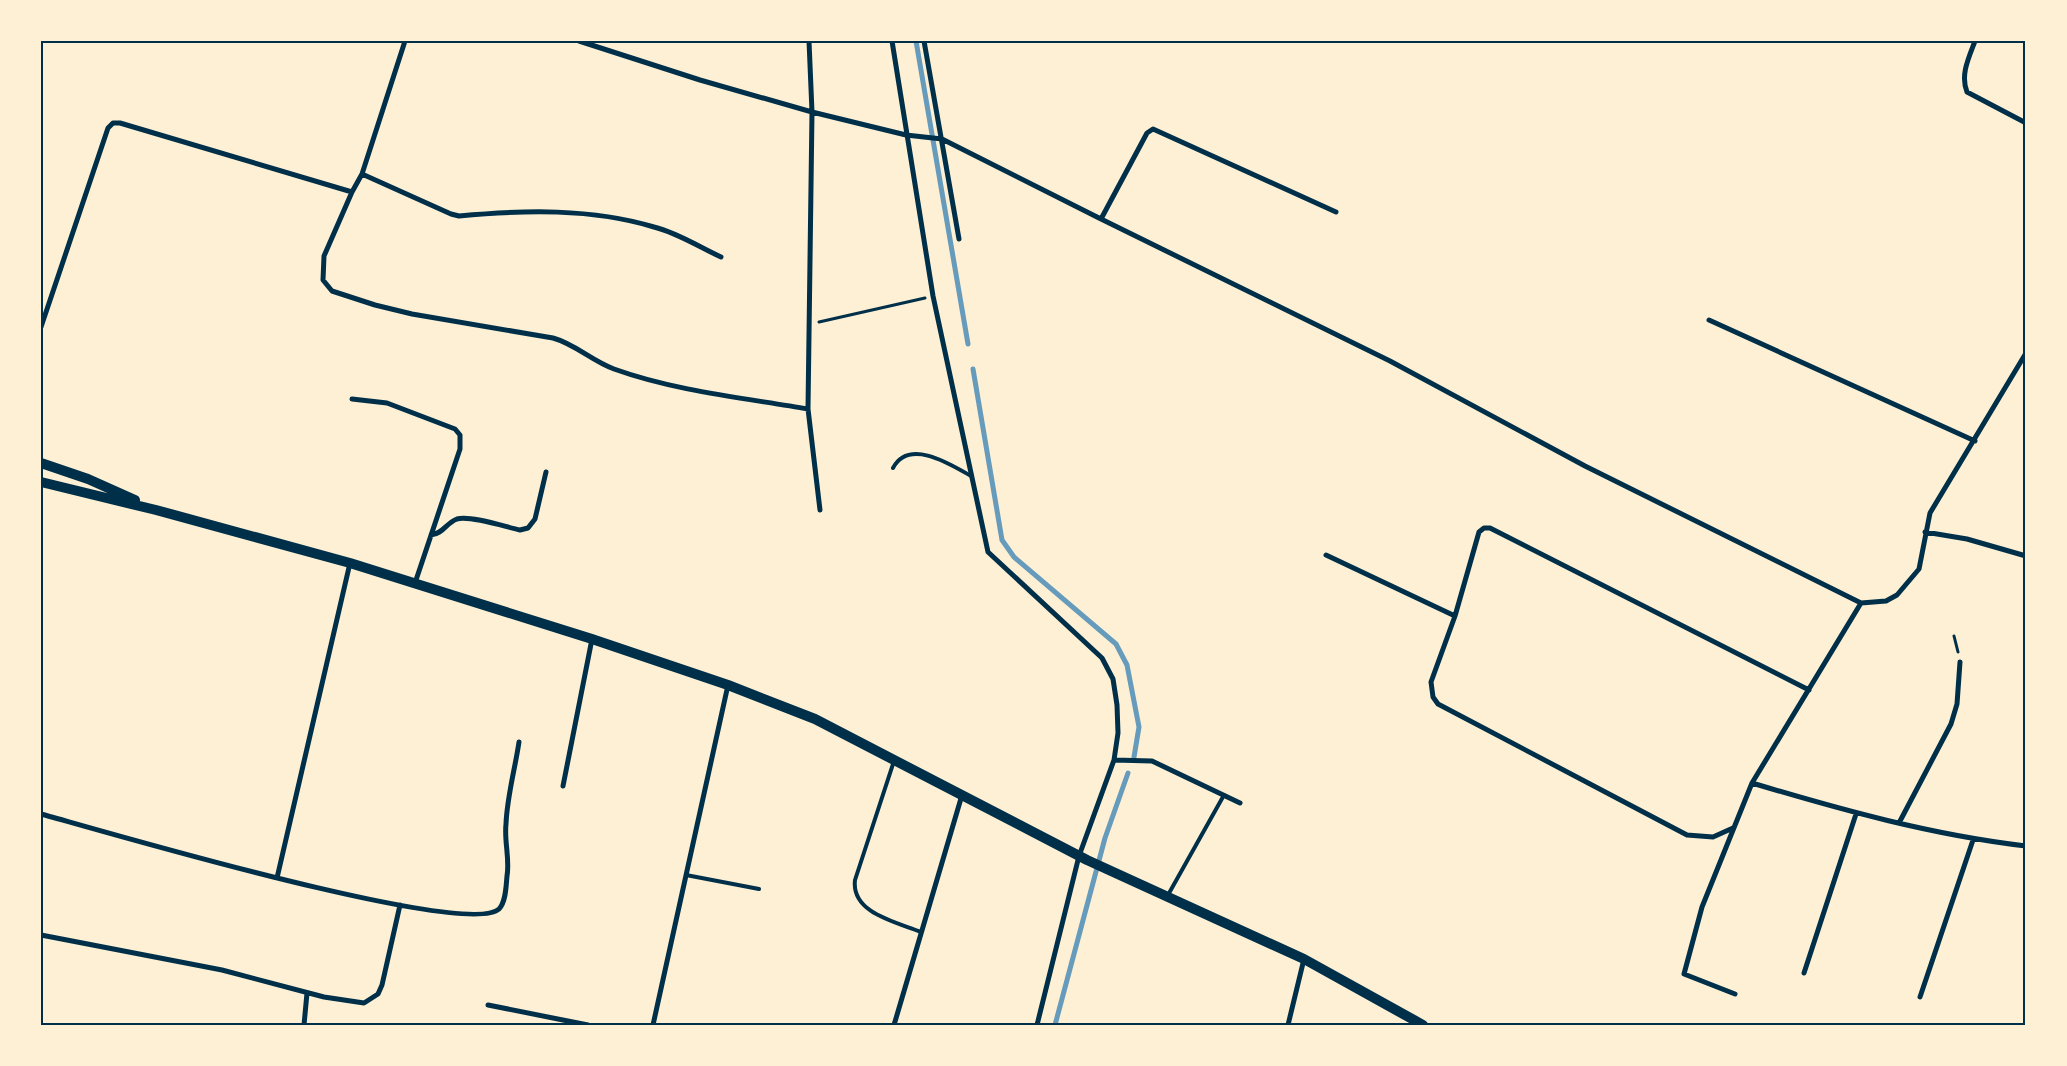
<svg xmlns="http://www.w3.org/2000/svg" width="2067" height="1066" font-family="'Sofia Sans Condensed',sans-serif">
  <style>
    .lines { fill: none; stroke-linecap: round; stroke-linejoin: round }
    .stream { stroke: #669bbc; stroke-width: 5 }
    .path { stroke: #003049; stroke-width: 3 }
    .service { stroke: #003049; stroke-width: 4 }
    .minor { stroke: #003049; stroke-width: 5 }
    .secondary { stroke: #003049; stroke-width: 10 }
    .neatline { fill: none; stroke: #003049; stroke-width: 2 }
  </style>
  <rect width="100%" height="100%" fill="#fdf0d5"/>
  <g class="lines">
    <path class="stream" d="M 916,41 L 968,344
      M 973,369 L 1002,540 L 1014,557 L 1116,644 L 1127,665 L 1139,727 L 1134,757
      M 1055,1025 L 1105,838 L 1128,773"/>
    <path class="path" d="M 819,322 L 925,298
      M 1954,636 L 1958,652"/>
    <path class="service" d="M 893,468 C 909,438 950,464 971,476
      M 894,761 L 855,880 C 851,913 896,922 921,932
      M 686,875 L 759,889
      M 1168,895 L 1224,795"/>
    <path class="minor" d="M 579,41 L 700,80 L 812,112 L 906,135 L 942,139 L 1101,219 L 1147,133 L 1153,129 L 1336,212
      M 892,41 L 933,296 L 988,552 L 1102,658 L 1113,679 L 1117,705 L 1118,733 L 1114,760 L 1079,856 L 1037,1025
      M 924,41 L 959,239
      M 1975,41 C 1969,57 1960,75 1967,92 L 2026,123
      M 362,174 L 451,214 L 459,216 C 524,210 591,208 654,227 C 678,233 699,247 721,257
      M 352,192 L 324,256 L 323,280 L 332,291 L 375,305 L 412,314 L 553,338 C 575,344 592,361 614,369 C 675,391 744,398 808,409 L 812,112 L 809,41
      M 1101,219 L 1390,361 L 1585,466 L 1861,603 L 1886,601 L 1897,595 L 1919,569 L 1930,513 L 2026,353
      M 1709,320 L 1975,441
      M 41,327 L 108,128 L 113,123 L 120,123 L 352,192 L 362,174 L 405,41
      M 352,399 L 387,403 L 455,429 L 460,435 L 460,449 L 415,583
      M 808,409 L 820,510
      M 1925,532 L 1967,539 L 2026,556
      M 431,535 C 443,534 446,523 457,519 C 470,515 506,527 520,530 L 528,528 L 535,519 L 546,472
      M 1326,555 L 1455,616
      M 1114,760 L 1152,761 L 1240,803
      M 1752,783 C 1842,810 1932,835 2026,846
      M 563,786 L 592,639
      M 41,814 C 100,830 467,939 499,909 C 506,902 506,886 507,876 C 510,859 504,841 506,824 C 507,797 515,769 519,742
      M 1899,823 L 1951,724 L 1957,704 L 1960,662
      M 1733,828 L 1713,837 L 1687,835 L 1438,704 L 1433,697 L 1431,682 L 1455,616 L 1479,532 L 1484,528 L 1490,528 L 1809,690
      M 277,878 L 350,563
      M 41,935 L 222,970 L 324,997 L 364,1003 L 378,994 L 382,985 L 400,905
      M 1804,973 L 1856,814
      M 1735,994 L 1684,974 L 1702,907 L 1752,783 L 1861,603
      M 1920,997 L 1973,840
      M 488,1005 L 588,1025
      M 304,1025 L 307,993
      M 653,1025 L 728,685
      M 894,1025 L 962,795
      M 1288,1025 L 1304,959"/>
    <path class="secondary" d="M 41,463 L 88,479 L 135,500
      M 41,482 L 156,510 L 350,563 L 592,639 L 728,685 L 815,719 L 1087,860 L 1304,959 L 1423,1025"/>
  </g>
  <rect width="2067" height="1066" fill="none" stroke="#fdf0d5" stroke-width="85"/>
  <rect x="42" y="42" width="1982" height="982" class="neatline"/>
</svg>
